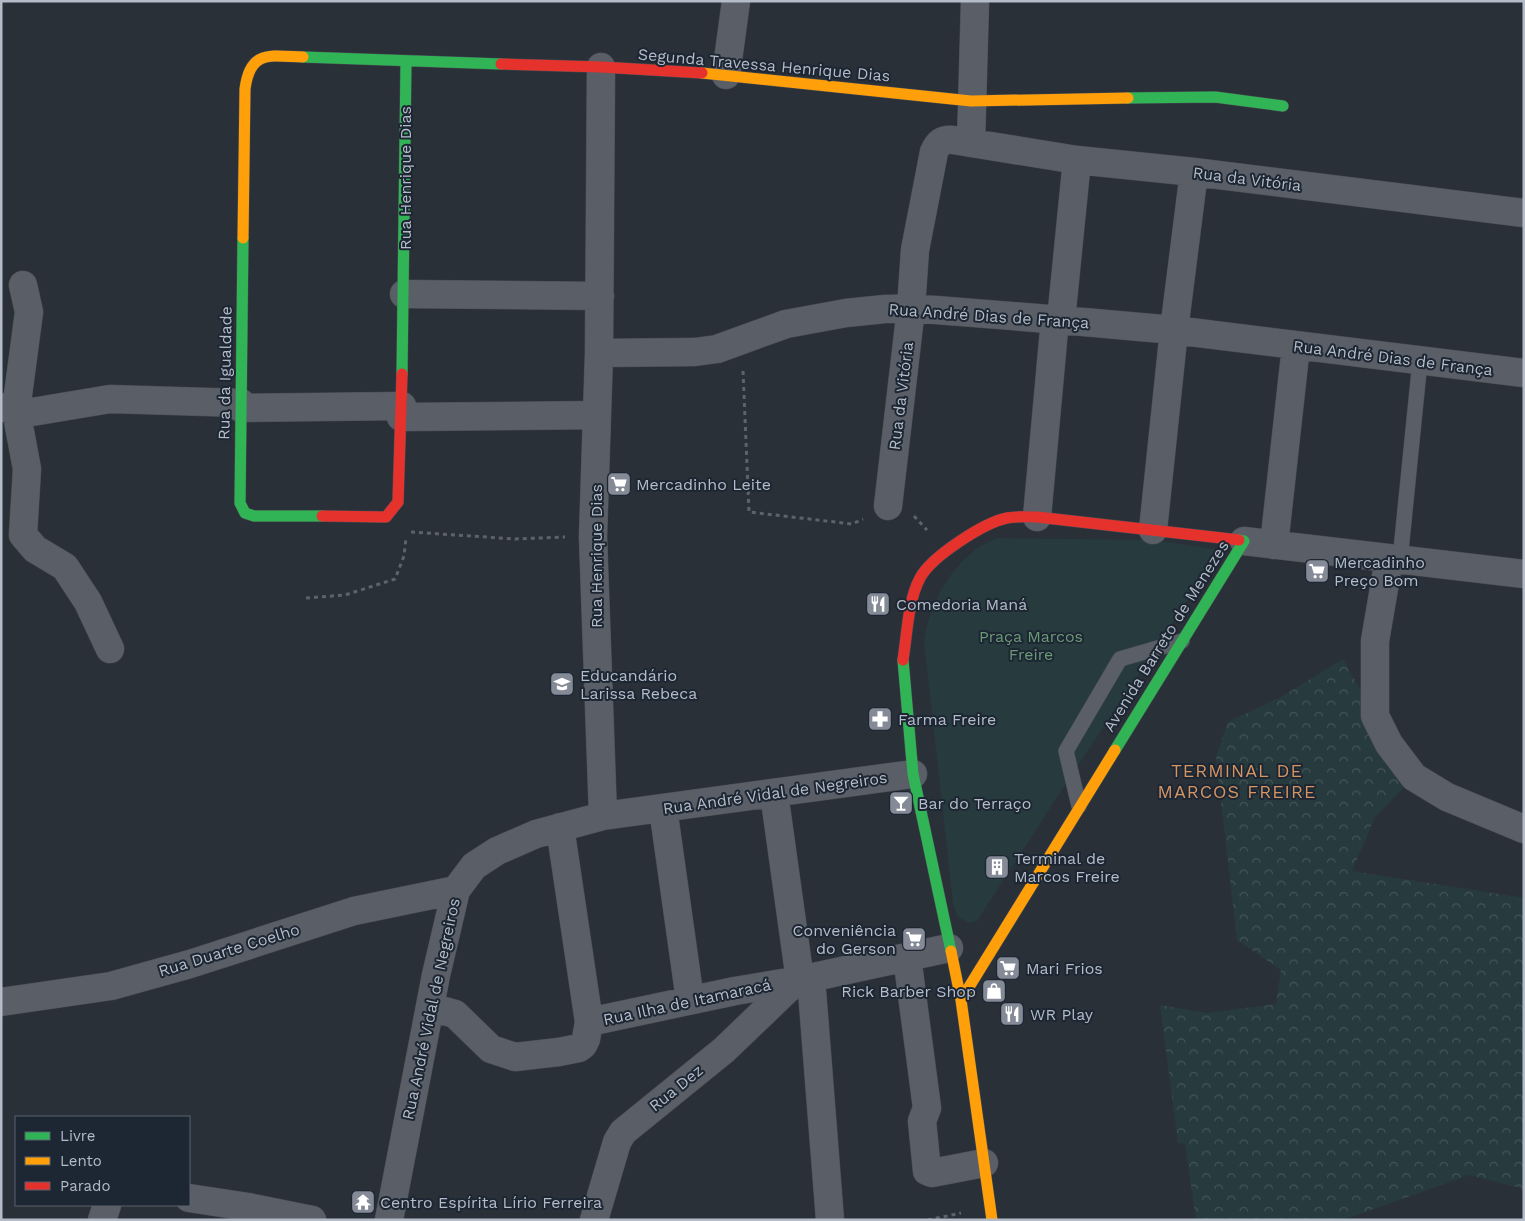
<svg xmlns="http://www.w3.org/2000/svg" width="1525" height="1221" font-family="'Work Sans',sans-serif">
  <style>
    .green { fill: #273a3e }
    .forest { fill: url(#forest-crowns) }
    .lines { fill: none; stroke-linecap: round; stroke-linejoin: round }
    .lane-casing { stroke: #484c53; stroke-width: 16 }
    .street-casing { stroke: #484c53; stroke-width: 29 }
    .fast-casing { stroke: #484c53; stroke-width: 12 }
    .slow-casing { stroke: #484c53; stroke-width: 12 }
    .jam-casing { stroke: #484c53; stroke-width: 12 }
    .path { stroke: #5d636a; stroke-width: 3; stroke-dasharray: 4 4; stroke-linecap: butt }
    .lane { stroke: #5a5e66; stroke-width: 15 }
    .street { stroke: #5a5e66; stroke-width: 28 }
    .fast { stroke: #30b455; stroke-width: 11 }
    .slow { stroke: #ff9f0a; stroke-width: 11 }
    .jam { stroke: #e5322d; stroke-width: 11 }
    .labels { text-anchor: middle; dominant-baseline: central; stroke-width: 4; stroke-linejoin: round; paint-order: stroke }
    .street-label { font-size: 16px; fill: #b4bcc9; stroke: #1d2633 }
    .poi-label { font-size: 16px; fill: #b4bcc9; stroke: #1d2633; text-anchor: start }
    .park-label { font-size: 16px; fill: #6b9a76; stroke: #1d2633 }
    .neighbourhood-label { font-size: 18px; letter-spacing: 1px; fill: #d59563; stroke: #1d2633 }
  </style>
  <defs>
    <pattern id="forest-crowns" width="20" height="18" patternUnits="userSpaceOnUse" patternTransform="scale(1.25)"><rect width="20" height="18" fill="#273a3e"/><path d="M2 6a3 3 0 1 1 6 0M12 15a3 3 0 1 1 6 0" fill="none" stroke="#445559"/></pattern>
  </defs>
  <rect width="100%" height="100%" fill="#2a3038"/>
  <path class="green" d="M 999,538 L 1153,540 L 1221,550 L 1063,788 L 977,921 L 969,923 L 957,916 L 953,903 L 924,641 C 930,600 957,551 999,538 Z"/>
  <path class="forest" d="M 1343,659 L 1375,716 L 1414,777 L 1375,817 L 1352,871 L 1524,898 L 1524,1189 L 1469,1175 L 1343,1220 L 1196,1220 L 1185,1144 L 1178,1143 L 1160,1005 L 1207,1013 L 1276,1004 L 1281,970 L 1237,940 L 1216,757 L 1228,722 L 1281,697 Z"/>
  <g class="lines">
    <defs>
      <path id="lane" d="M 1400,560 L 1420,361
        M 1079,806 L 1066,751 L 1120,659 L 1182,641"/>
      <path id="street" d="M 601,67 L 599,353 L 593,537 L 603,816
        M 726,75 L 736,1
        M 971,143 L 975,1
        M 23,285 L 29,312 L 16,410 L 27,469 L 23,535 L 35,549 L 65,567 L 88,602 L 110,649
        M 404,294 L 600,296
        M 1061,320 L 1077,160
        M 599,353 L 695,352 L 717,349 L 786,324 L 846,313 L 885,309 L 911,308 L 1061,320 L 1174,330 L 1524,373
        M 1,407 L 26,413 L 110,399 L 241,403
        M 241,408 L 402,406
        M 401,417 L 597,415
        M 888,506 L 911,308 L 915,250 L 934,152 C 938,143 942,139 953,140 L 1077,160 L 1194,172 L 1524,213
        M 1037,517 L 1055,319
        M 1153,530 L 1174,330 L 1194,172
        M 1244,541 L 1524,574
        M 1274,545 L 1296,346
        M 1389,559 L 1375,641 L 1375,716 L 1389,744 L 1414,777 L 1447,797 L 1524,829
        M 774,793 L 800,980
        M 663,808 L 690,1000
        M 907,957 L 927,1108 L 922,1121 L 927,1171 L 932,1173 L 984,1163
        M 811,978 L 830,1220
        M 1,1002 L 111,986 L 190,964 L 354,911 L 456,890
        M 430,1007 L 455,1014 L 491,1049 L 515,1057 L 559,1052 L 579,1048 L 583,1045 L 586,1039 L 589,1022 L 560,827
        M 589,1022 L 735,991 L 800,980 L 949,948
        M 189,1198 L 248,1207 L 312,1220
        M 102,1220 L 107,1205
        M 389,1220 L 436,975 L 456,890 L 474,866 L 497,851 L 536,834 L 603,816 L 913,774
        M 594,1220 L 617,1142 L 623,1132 L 724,1050 L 797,980"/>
      <path id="fast" d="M 303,57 L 501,64
        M 1128,98 L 1215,97 L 1283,106
        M 243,238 L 240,503 L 245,513 L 254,516 L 322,516
        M 402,374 L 406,61
        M 903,660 L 913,774 L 951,951
        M 1115,750 L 1244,541 L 1239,540"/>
      <path id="slow" d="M 702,73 L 971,101 L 1128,98
        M 243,238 L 245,89 C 250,49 271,56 303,57
        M 951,951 L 961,1000 L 992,1220
        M 961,1000 L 1115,750"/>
      <path id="jam" d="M 501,64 L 601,67 L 702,73
        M 322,516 L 386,517 L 398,502 L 402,374
        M 903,660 C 907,635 908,600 920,578 C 931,557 983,523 1007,518 C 1016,516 1027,517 1037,517 L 1239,540"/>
    </defs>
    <use href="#lane" class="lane-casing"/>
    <use href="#street" class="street-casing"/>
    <use href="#fast" class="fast-casing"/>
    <use href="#slow" class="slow-casing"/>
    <use href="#jam" class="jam-casing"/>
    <path class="path" d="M 743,371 L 749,512 L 852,524 L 863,519
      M 914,516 L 927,530
      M 411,532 L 515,539 L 565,537
      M 306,598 L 345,595 L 395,579 L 404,556 L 406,538
      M 928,1220 L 961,1213"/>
    <use href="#lane" class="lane"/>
    <use href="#street" class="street"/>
    <use href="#fast" class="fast"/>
    <use href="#slow" class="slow"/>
    <use href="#jam" class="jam"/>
  </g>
  <defs>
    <symbol id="supermarket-square" viewBox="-11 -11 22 22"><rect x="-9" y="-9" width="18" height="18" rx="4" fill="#848b96" stroke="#1d2633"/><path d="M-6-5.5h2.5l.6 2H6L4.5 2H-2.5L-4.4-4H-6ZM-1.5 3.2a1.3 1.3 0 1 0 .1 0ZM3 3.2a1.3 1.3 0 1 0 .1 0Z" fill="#fff"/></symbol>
    <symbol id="restaurant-square" viewBox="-11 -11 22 22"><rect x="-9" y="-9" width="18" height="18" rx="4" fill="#848b96" stroke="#1d2633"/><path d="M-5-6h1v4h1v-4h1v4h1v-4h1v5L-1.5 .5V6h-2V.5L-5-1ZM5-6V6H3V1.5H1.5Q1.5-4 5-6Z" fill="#fff"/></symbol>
    <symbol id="school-square" viewBox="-11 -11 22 22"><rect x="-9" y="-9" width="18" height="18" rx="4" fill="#848b96" stroke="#1d2633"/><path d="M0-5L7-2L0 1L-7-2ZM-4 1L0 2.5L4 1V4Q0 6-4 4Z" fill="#fff"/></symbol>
    <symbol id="pharmacy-square" viewBox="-11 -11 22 22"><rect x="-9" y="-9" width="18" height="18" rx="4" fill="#848b96" stroke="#1d2633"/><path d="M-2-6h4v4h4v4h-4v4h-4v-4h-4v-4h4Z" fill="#fff"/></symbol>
    <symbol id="bar-square" viewBox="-11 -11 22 22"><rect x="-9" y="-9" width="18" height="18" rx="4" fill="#848b96" stroke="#1d2633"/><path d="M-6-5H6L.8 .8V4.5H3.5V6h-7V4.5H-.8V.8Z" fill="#fff"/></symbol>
    <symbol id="building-square" viewBox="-11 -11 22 22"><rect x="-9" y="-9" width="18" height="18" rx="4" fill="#848b96" stroke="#1d2633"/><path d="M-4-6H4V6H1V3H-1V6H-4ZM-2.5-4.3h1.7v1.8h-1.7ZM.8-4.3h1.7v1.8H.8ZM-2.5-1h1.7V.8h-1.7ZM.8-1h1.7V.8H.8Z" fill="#fff"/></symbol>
    <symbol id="shop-square" viewBox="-11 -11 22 22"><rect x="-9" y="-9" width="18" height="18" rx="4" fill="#848b96" stroke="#1d2633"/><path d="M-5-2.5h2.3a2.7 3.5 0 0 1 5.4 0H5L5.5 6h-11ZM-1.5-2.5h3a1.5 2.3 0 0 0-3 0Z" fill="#fff"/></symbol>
    <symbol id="temple-square" viewBox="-11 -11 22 22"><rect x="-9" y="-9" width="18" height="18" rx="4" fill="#848b96" stroke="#1d2633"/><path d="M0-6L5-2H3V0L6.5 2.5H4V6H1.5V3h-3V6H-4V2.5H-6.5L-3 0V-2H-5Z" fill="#fff"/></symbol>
  </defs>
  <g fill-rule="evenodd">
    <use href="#supermarket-square" x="605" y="470" width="28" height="28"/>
    <use href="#supermarket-square" x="1303" y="557" width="28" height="28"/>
    <use href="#restaurant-square" x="864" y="590" width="28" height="28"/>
    <use href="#school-square" x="548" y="670" width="28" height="28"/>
    <use href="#pharmacy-square" x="866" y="705" width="28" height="28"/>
    <use href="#bar-square" x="887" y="789" width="28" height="28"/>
    <use href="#building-square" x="983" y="853" width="28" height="28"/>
    <use href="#supermarket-square" x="900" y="925" width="28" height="28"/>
    <use href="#supermarket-square" x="994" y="954" width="28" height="28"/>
    <use href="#shop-square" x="980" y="977" width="28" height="28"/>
    <use href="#restaurant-square" x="998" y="1000" width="28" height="28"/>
    <use href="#temple-square" x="349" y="1188" width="28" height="28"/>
  </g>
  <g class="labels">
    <g class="street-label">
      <text transform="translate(764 65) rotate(5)">Segunda Travessa Henrique Dias</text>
      <text transform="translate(405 178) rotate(-90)">Rua Henrique Dias</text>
      <text transform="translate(1247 179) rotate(7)">Rua da Vitória</text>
      <text transform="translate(989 316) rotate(4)">Rua André Dias de França</text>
      <text transform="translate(1393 358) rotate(7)">Rua André Dias de França</text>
      <text transform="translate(225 373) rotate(-89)">Rua da Igualdade</text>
      <text transform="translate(901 396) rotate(-83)">Rua da Vitória</text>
      <text transform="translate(596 556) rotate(-90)">Rua Henrique Dias</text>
      <text transform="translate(1166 636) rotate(-58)">Avenida Barreto de Menezes</text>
      <text transform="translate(775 793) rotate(-8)">Rua André Vidal de Negreiros</text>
      <text transform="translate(229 950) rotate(-17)">Rua Duarte Coelho</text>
      <text transform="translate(687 1002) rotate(-12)">Rua Ilha de Itamaracá</text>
      <text transform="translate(431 1009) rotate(-78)">Rua André Vidal de Negreiros</text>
      <text transform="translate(676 1088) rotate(-39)">Rua Dez</text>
    </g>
    <g class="poi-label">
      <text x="636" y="484">Mercadinho Leite</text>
      <text x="1334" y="562">Mercadinho<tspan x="1334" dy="18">Preço Bom</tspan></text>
      <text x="896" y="604">Comedoria Maná</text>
      <text x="580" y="675">Educandário<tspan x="580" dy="18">Larissa Rebeca</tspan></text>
      <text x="898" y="719">Farma Freire</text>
      <text x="918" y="803">Bar do Terraço</text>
      <text x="1014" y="858">Terminal de<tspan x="1014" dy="18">Marcos Freire</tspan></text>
      <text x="896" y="930" text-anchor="end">Conveniência<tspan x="896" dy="18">do Gerson</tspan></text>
      <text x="1026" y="968">Mari Frios</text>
      <text x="976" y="991" text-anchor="end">Rick Barber Shop</text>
      <text x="1030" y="1014">WR Play</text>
      <text x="380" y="1202">Centro Espírita Lírio Ferreira</text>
    </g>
    <g class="park-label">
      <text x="1031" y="636">Praça Marcos<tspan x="1031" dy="18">Freire</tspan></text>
    </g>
    <g class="neighbourhood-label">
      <text x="1237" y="770">TERMINAL DE<tspan x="1237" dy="21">MARCOS FREIRE</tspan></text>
    </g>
  </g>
  <rect width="1525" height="1221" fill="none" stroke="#b4bcc9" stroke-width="5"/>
  <rect x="15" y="1116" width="175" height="90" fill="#1d2633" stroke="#59626f"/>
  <rect x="25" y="1132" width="25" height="8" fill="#30b455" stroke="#59626f"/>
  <text x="60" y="1141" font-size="15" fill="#b4bcc9">Livre</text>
  <rect x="25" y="1157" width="25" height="8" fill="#ff9f0a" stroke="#59626f"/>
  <text x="60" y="1166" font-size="15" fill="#b4bcc9">Lento</text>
  <rect x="25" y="1182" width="25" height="8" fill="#e5322d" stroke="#59626f"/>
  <text x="60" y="1191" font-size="15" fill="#b4bcc9">Parado</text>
</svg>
